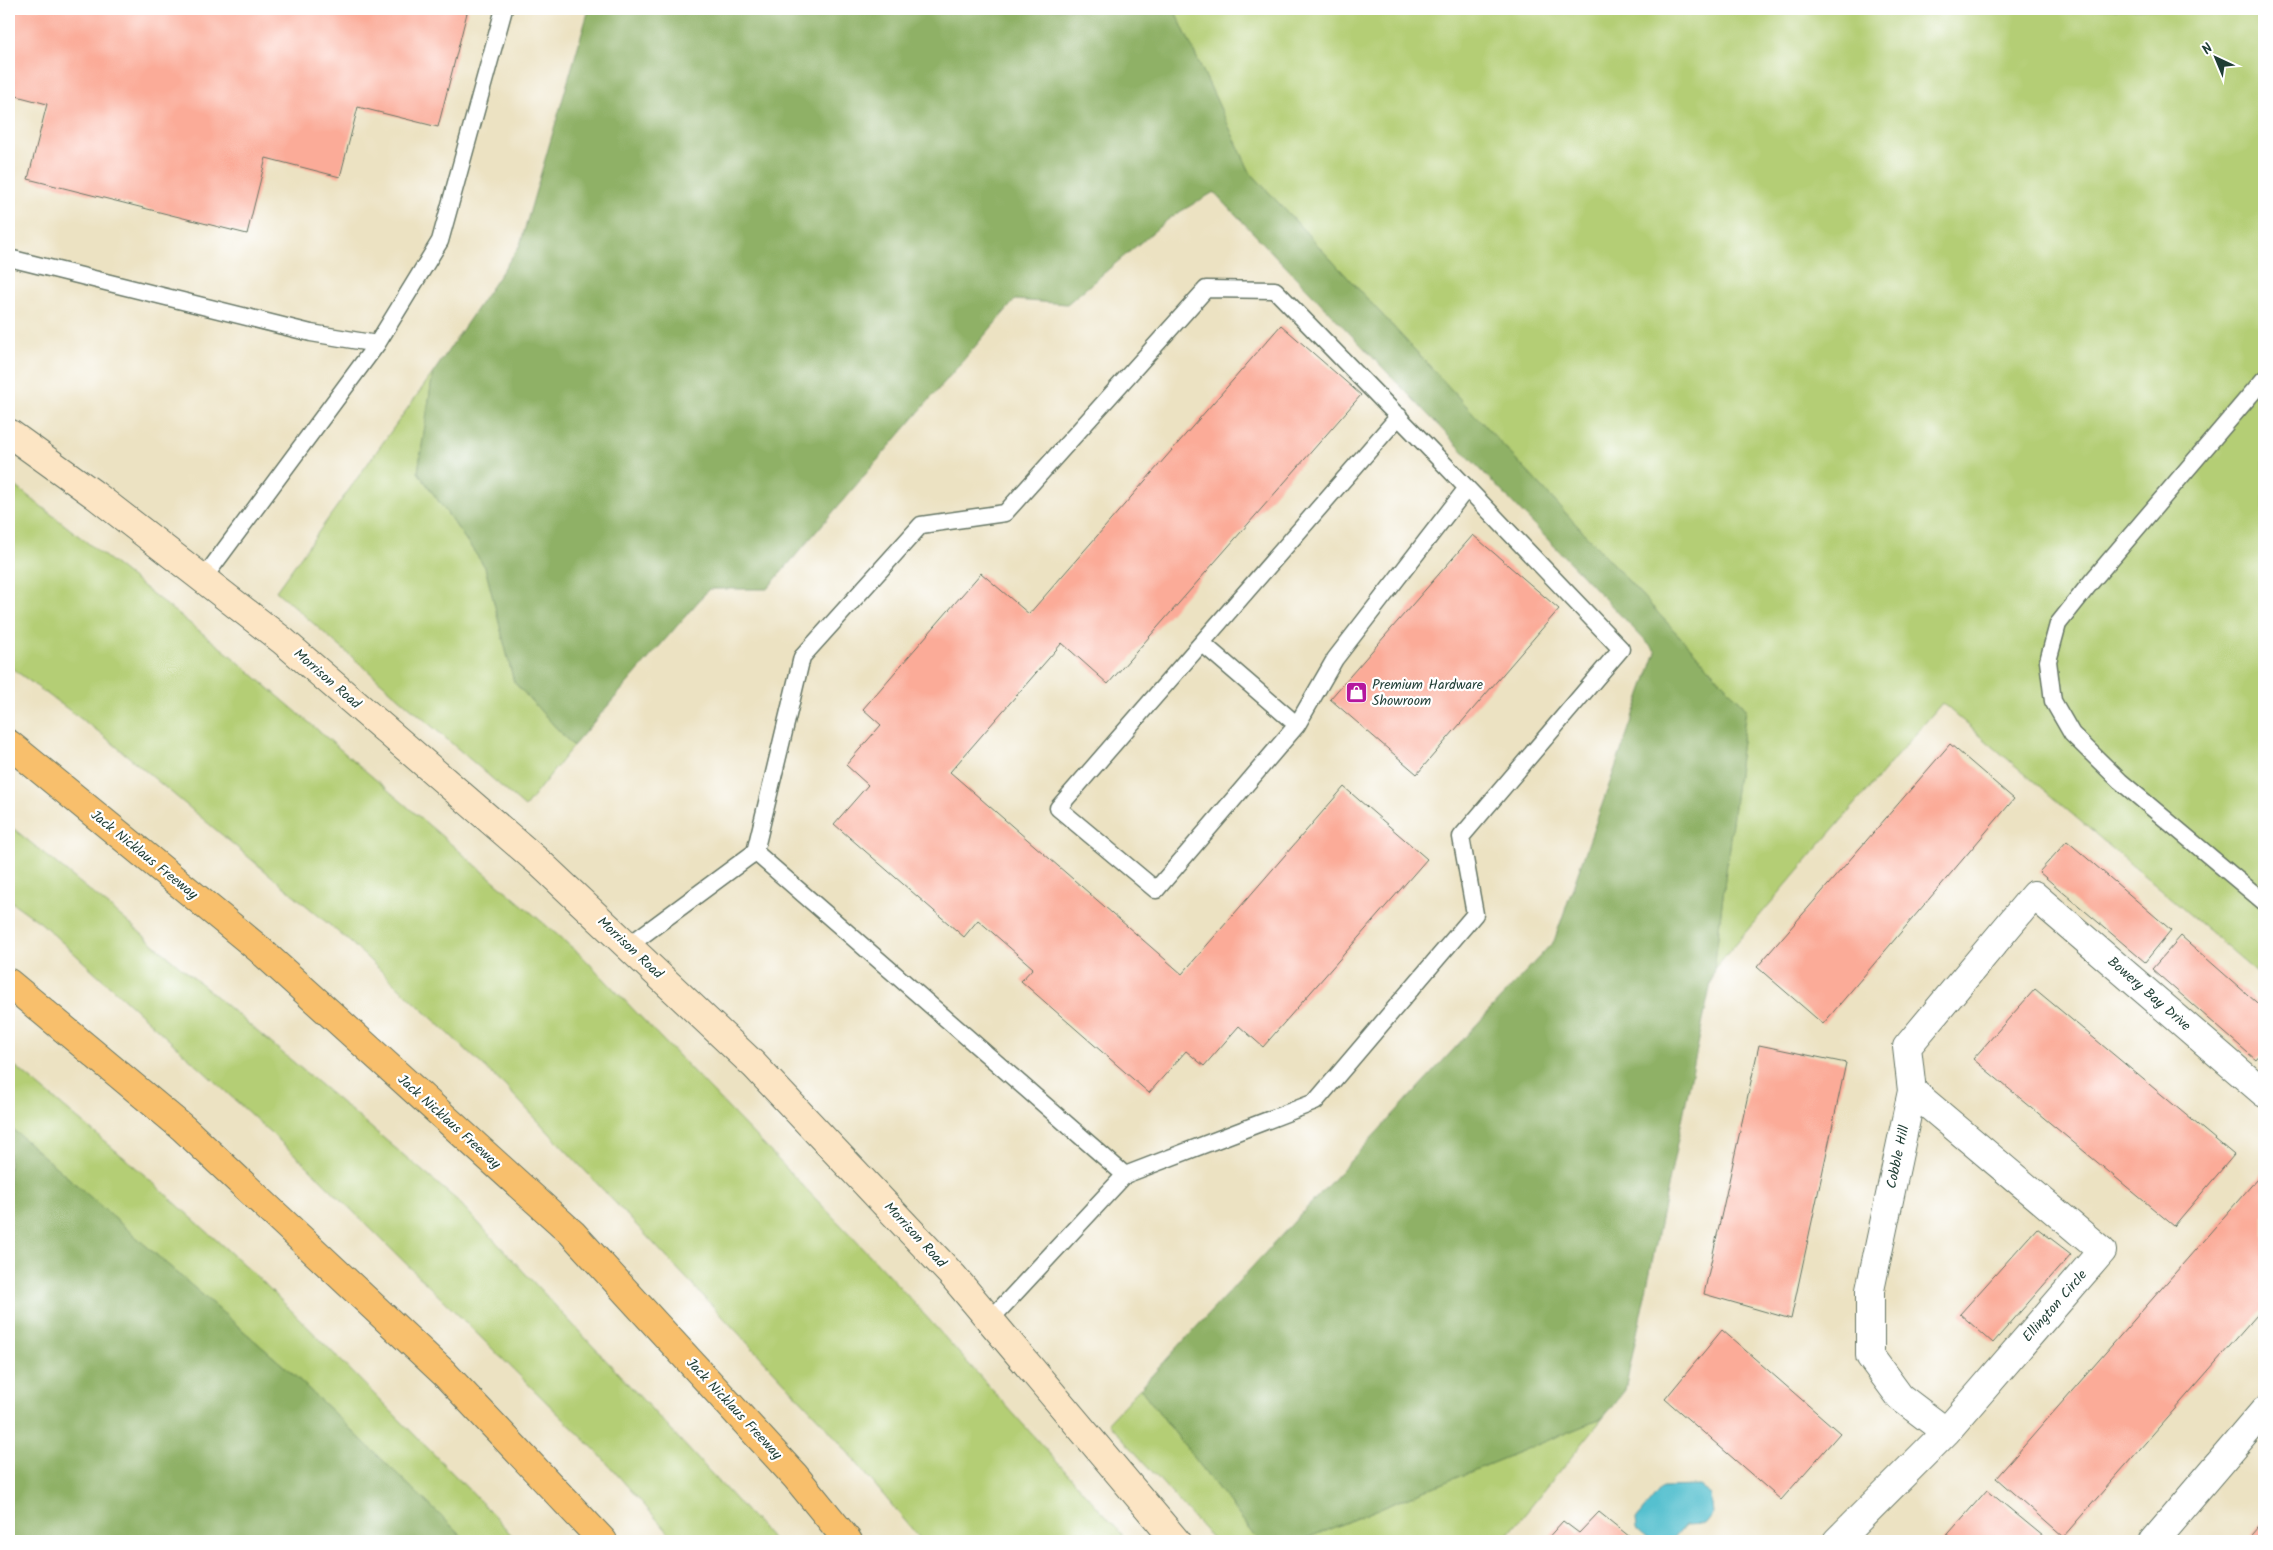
<svg xmlns="http://www.w3.org/2000/svg" width="2273" height="1550" font-family="Kalam,sans-serif">
  <style>
    .green { fill: #b4ce74; stroke: #6a8654 }
    .forest { fill: #8fb166; stroke: #57774d }
    .water { fill: #54c0cf; stroke: #3a7e82 }
    .building { fill: #fbab98 }
    .lines { fill: none; stroke-linecap: round; stroke-linejoin: round }
    .lane-casing { stroke: #677766; stroke-width: 19 }
    .street-casing { stroke: #677766; stroke-width: 30 }
    .secondary-casing { stroke: #677766; stroke-width: 30 }
    .highway-casing { stroke: #677766; stroke-width: 30 }
    .lane { stroke: #fff; stroke-width: 16 }
    .street { stroke: #fff; stroke-width: 28 }
    .secondary { stroke: #fce5c4; stroke-width: 28 }
    .highway { stroke: #f8bf6c; stroke-width: 28 }
    .labels { text-anchor: middle; dominant-baseline: central; stroke-width: 4.5; stroke-linejoin: round; paint-order: stroke }
    .street-label { font-size: 14px; fill: #1f3d34; stroke: #fff }
    .poi-label { font-size: 14px; fill: #1f3d34; stroke: #fff; text-anchor: start }
  </style>
  <rect width="100%" height="100%" fill="#fff"/>
  <filter id="ink" filterUnits="userSpaceOnUse"><feTurbulence type="fractalNoise" baseFrequency=".02" numOctaves="2"/><feDisplacementMap in="SourceGraphic" scale="10" xChannelSelector="R" yChannelSelector="G"/><feConvolveMatrix kernelMatrix="1 2 1 2 8 2 1 2 1" color-interpolation-filters="sRGB"/></filter>
  <filter id="wash" filterUnits="userSpaceOnUse"><feTurbulence type="fractalNoise" baseFrequency=".0096" numOctaves="4" result="noise"/><feDisplacementMap in="SourceGraphic" scale="20" xChannelSelector="R" yChannelSelector="G"/><feGaussianBlur stdDeviation="1.12" result="paint"/><feColorMatrix in="noise" values="0 0 0 0 0 0 0 0 0 0 0 0 0 0 0 0 0 1.4 0 .05"/><feComposite in="paint" operator="in"/></filter>
  <g filter="url(#wash)">
    <rect width="100%" height="100%" fill="#ece2c2"/>
    <path class="green" d="M 1174,9 L 2264,9 L 2264,978 L 1942,703 L 1714,969 L 1746,708 L 1250,172 Z
      M 433,373 L 418,472 L 485,567 L 514,682 L 573,746 L 525,807 L 276,591 Z
      M 9,481 L 230,655 L 582,956 L 887,1273 L 1128,1541 L 922,1541 L 823,1423 L 505,1086 L 350,942 L 99,732 L 9,666 Z
      M 9,825 L 111,908 L 458,1201 L 774,1541 L 676,1541 L 598,1453 L 305,1164 L 41,923 L 9,900 Z
      M 9,1061 L 140,1171 L 265,1284 L 490,1511 L 517,1541 L 467,1541 L 294,1375 L 9,1126 Z
      M 1140,1388 L 1259,1541 L 1214,1541 L 1108,1422 Z
      M 1603,1418 L 1503,1541 L 1300,1541 Z"/>
    <path class="forest" d="M 589,9 L 1174,9 L 1250,172 L 1746,708 L 1714,969 L 1625,1390 L 1603,1418 L 1300,1541 L 1259,1541 L 1140,1388 L 1554,941 L 1656,652 L 1214,192 L 1171,217 L 1067,304 L 1015,300 L 767,589 L 709,589 L 573,746 L 514,682 L 485,567 L 418,472 L 433,373 L 520,245 Z
      M 9,1126 L 294,1375 L 467,1541 L 9,1541 Z"/>
    <path class="water" d="M 1700,1486 L 1711,1494 L 1713,1513 L 1704,1524 L 1685,1525 L 1671,1541 L 1651,1541 L 1637,1529 L 1636,1519 L 1662,1487 Z"/>
    <g id="blocks">
      <path class="building" d="M 9,9 L 468,9 L 438,127 L 358,107 L 340,177 L 266,158 L 247,234 L 28,179 L 47,104 L 9,94 Z
        M 1281,325 L 1361,395 L 1108,684 L 1062,643 L 950,772 L 1182,974 L 1344,787 L 1427,859 L 1263,1047 L 1239,1026 L 1204,1066 L 1186,1051 L 1149,1093 L 1021,981 L 1033,968 L 978,920 L 964,937 L 834,824 L 868,785 L 846,765 L 881,725 L 863,709 L 981,573 L 1029,614 Z
        M 1473,535 L 1559,609 L 1417,774 L 1330,699 Z
        M 1950,744 L 2014,799 L 1823,1024 L 1757,967 Z
        M 2067,841 L 2171,930 L 2145,962 L 2039,872 Z
        M 2181,936 L 2264,1009 L 2264,1050 L 2256,1060 L 2152,969 Z
        M 2035,989 L 2234,1155 L 2174,1226 L 1973,1059 Z
        M 1759,1045 L 1846,1063 L 1791,1319 L 1704,1294 Z
        M 2264,1171 L 2264,1307 L 2063,1537 L 1996,1478 Z
        M 2037,1228 L 2071,1254 L 1993,1343 L 1960,1314 Z
        M 1722,1330 L 1840,1433 L 1781,1500 L 1665,1399 Z
        M 1987,1490 L 2049,1541 L 1942,1541 Z
        M 1599,1512 L 1635,1541 L 1545,1541 L 1563,1521 L 1579,1533 Z
        M 2264,1520 L 2264,1541 L 2246,1541 Z"/>
    </g>
  </g>
  <g filter="url(#ink)">
    <use href="#blocks" fill-opacity="0" stroke="#677766" stroke-width="1"/>
    <g class="lines">
      <defs>
        <path id="lane" d="M 9,258 L 311,333 L 377,344 L 203,579
          M 377,344 L 440,241 L 504,9
          M 2264,379 L 2092,581 L 2058,624 L 2048,661 L 2053,701 L 2072,734 L 2120,781 L 2264,902
          M 1399,416 L 1058,808 L 1156,890 L 1297,725 L 1335,659 L 1467,488
          M 1202,643 L 1297,725
          M 755,852 L 802,657 L 921,525 L 1005,513 L 1206,289 L 1275,290 L 1422,441 L 1621,649 L 1461,837 L 1475,914 L 1315,1102 L 1125,1175
          M 628,946 L 755,852 L 1125,1175 L 990,1320"/>
        <path id="street" d="M 1946,1432 L 1900,1397 L 1870,1356 L 1870,1290 L 1912,1091 L 1907,1047 L 2034,895 L 2264,1093
          M 1837,1541 L 1946,1432 L 2102,1251 L 1912,1091
          M 2153,1541 L 2264,1411"/>
        <path id="secondary" d="M 9,433 L 95,495 L 283,641 L 541,864 L 754,1065 L 953,1276 L 1176,1541"/>
        <path id="highway" d="M 9,744 L 259,949 L 572,1233 L 795,1476 L 848,1541
          M 9,983 L 183,1128 L 444,1373 L 603,1541"/>
      </defs>
      <use href="#lane" class="lane-casing"/>
      <use href="#street" class="street-casing"/>
      <use href="#secondary" class="secondary-casing"/>
      <use href="#highway" class="highway-casing"/>
      <use href="#lane" class="lane"/>
      <use href="#street" class="street"/>
      <use href="#secondary" class="secondary"/>
      <use href="#highway" class="highway"/>
    </g>
  </g>
  <defs>
    <symbol id="shop-square" viewBox="-11 -11 22 22"><rect x="-9" y="-9" width="18" height="18" rx="4" fill="#b5179e" stroke="#fff"/><path d="M-5-2.5h2.3a2.7 3.5 0 0 1 5.4 0H5L5.5 6h-11ZM-1.5-2.5h3a1.5 2.3 0 0 0-3 0Z" fill="#fff"/></symbol>
  </defs>
  <g fill-rule="evenodd">
    <use href="#shop-square" x="1344" y="680" width="25" height="25"/>
  </g>
  <g class="labels">
    <g class="street-label">
      <text transform="translate(327 679) rotate(41)">Morrison Road</text>
      <text transform="translate(144 855) rotate(39)">Jack Nicklaus Freeway</text>
      <text transform="translate(630 948) rotate(43)">Morrison Road</text>
      <text transform="translate(2149 994) rotate(41)">Bowery Bay Drive</text>
      <text transform="translate(449 1122) rotate(42)">Jack Nicklaus Freeway</text>
      <text transform="translate(1898 1157) rotate(-78)">Cobble Hill</text>
      <text transform="translate(915 1235) rotate(47)">Morrison Road</text>
      <text transform="translate(2055 1306) rotate(-49)">Ellington Circle</text>
      <text transform="translate(734 1409) rotate(47)">Jack Nicklaus Freeway</text>
    </g>
    <g class="poi-label">
      <text x="1372" y="685">Premium Hardware<tspan x="1372" dy="16">Showroom</tspan></text>
    </g>
  </g>
  <rect width="2273" height="1550" fill="none" stroke="#fff" stroke-width="30"/>
  <g transform="translate(2216 58) rotate(316)" stroke="#ffffff" stroke-width="4" paint-order="stroke">
  <path d="M0-4L9 19L0 12L-9 19Z" fill="#1f3d34"/>
  <text y="-8" font-size="14" font-weight="bold" text-anchor="middle" fill="#1f3d34">N</text>
  </g>
</svg>
